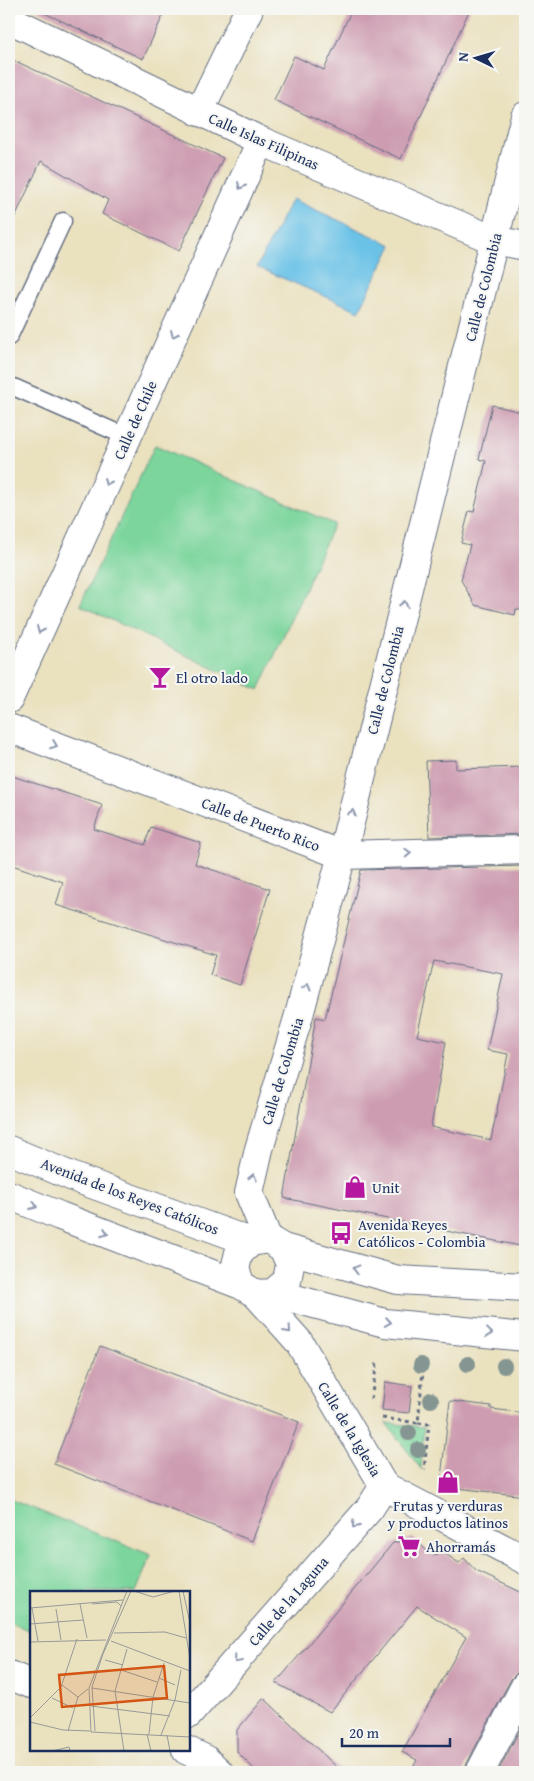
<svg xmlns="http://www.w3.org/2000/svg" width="534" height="1781" font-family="'Gentium Book Plus',serif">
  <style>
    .green { fill: #7cd59b; stroke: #4c827c }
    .water { fill: #6ac2e7; stroke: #4278a2 }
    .building { fill: #cd9cb1; fill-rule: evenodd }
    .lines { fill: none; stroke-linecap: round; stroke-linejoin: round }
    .lane-casing { stroke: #636d80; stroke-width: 19 }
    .street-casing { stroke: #636d80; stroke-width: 30 }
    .secondary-casing { stroke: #636d80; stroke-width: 30 }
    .path { stroke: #636d80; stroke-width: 3; stroke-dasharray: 4 4; stroke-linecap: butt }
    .lane { stroke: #fff; stroke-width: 16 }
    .street { stroke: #fff; stroke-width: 28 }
    .secondary { stroke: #fff; stroke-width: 28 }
    .tree { fill: #859692 }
    .oneway { stroke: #8d97ae }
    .labels { text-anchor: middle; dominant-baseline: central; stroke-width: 4; stroke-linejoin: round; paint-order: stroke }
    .street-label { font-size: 15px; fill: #1b2f5e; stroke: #f6f6f2 }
    .poi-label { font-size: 15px; fill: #1b2f5e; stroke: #f6f6f2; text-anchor: start }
    .inset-road { fill: none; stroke: #979a98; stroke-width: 1 }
    .view { fill: #d45514; fill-opacity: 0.15; stroke: #d45514; stroke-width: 2.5 }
    .inset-edge { fill: none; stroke: #1b2f5e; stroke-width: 2.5 }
  </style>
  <rect width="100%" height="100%" fill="#f6f6f2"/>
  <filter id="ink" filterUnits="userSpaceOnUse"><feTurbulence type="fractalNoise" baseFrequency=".02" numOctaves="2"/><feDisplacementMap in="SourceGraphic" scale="10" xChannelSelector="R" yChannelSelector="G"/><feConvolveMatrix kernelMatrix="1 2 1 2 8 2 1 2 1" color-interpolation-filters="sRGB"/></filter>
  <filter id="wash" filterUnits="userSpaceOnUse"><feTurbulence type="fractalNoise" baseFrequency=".0096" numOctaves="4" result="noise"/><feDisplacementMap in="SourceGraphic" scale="20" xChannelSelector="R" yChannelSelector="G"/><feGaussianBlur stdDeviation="1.12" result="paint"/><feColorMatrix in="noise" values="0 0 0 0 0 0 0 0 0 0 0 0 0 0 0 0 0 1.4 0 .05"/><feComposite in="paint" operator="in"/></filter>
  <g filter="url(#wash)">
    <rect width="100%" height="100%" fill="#eae1bf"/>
    <path class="green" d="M 155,445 L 334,524 L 259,690 L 80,605 Z
      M 386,1423 L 424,1427 L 421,1469 Z
      M 9,1499 L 151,1555 L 136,1592 L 31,1592 L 31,1631 L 9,1622 Z"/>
    <path class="water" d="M 292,199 L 392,245 L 359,311 L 257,267 Z"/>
    <g id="blocks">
      <path class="building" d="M 36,9 L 166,9 L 143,59 Z
        M 352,9 L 470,9 L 401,159 L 274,100 L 294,56 L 324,70 Z
        M 9,58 L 223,158 L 179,251 L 102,214 L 108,200 L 41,161 L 9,230 Z
        M 492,405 L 525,413 L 525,611 L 516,609 L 515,615 L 475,605 L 461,580 L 470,545 L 461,543 L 469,511 L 474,512 L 486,461 L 479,459 Z
        M 456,760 L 456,769 L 525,767 L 525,834 L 429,837 L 426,761 Z
        M 9,775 L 102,805 L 94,829 L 145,845 L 151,827 L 201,843 L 195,864 L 270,889 L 240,985 L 210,975 L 216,955 L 56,905 L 63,882 L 9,864 Z
        M 525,866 L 525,1247 L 284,1198 L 316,1017 L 325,1019 L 361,870 ZM 434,961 L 503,974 L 487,1050 L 508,1054 L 491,1140 L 431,1127 L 446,1042 L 417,1036 Z
        M 100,1346 L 299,1422 L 252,1541 L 54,1464 Z
        M 385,1382 L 412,1386 L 409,1413 L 382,1410 Z
        M 450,1401 L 491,1406 L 491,1409 L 525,1413 L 525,1496 L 440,1486 Z
        M 413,1538 L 433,1556 L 441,1551 L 459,1563 L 464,1558 L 476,1571 L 525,1594 L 525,1671 L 517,1673 L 511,1679 L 466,1765 L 464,1772 L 410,1772 L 417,1760 L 402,1752 L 466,1637 L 417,1606 L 330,1712 L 276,1683 L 393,1543 Z
        M 264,1698 L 308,1740 L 342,1772 L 257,1772 L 237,1752 L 237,1730 Z
        M 525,1719 L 525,1772 L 498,1772 Z"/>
    </g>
  </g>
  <g filter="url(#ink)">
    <use href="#blocks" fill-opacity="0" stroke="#636d80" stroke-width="1"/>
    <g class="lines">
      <defs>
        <path id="lane" d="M 9,337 L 63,221
          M 9,385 L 127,437"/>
        <path id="street" d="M 9,19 L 261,141 L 494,240 L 525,246
          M 199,112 L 249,9
          M 9,699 L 261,141
          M 9,728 L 342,855 L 525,850
          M 268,1239 L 249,1193 L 259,1149 L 299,1015 L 342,855 L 525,116
          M 283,1248 L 398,1280 L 525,1287
          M 273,1293 L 385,1323 L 525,1337
          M 256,1294 L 299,1342 L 384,1486 L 525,1560
          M 9,1675 L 31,1684
          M 189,1714 L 370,1508 L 384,1486
          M 186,1750 L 205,1759 L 219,1772
          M 480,1772 L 525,1686"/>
        <path id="secondary" d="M 9,1150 L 78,1179 L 251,1242
          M 9,1195 L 60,1216 L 241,1285 L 256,1294 L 273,1293 L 287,1281 L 290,1264 L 283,1248 L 268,1239 L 251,1242 L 239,1253 L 235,1269 L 241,1285"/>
      </defs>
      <use href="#lane" class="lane-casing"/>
      <use href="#street" class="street-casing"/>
      <use href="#secondary" class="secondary-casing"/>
      <path class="path" d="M 371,1399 L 377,1363
        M 382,1418 L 418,1423 L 423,1371
        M 418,1423 L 429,1424 L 424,1470"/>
      <use href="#lane" class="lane"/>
      <use href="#street" class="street"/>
      <use href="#secondary" class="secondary"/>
    </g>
    <g class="tree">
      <circle cx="468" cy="1364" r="8"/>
      <circle cx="421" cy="1365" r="8"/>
      <circle cx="504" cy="1366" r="8"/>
      <circle cx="431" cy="1400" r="8"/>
      <circle cx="409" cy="1433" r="8"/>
      <circle cx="418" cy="1450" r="8"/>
    </g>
    <defs><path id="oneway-chevron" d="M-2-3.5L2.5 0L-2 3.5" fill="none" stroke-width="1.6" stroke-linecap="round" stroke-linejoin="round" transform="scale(1.25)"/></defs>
    <g class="oneway">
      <use href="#oneway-chevron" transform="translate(241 186) rotate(114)"/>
      <use href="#oneway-chevron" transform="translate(174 334) rotate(114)"/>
      <use href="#oneway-chevron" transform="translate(107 482) rotate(114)"/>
      <use href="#oneway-chevron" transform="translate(404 604) rotate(-76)"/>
      <use href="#oneway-chevron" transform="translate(40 630) rotate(114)"/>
      <use href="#oneway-chevron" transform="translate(54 745) rotate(21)"/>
      <use href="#oneway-chevron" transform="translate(352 813) rotate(-76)"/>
      <use href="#oneway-chevron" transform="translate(408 853) rotate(-2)"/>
      <use href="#oneway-chevron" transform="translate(307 987) rotate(-75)"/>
      <use href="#oneway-chevron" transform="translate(253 1177) rotate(-77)"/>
      <use href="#oneway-chevron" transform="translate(34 1206) rotate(23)"/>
      <use href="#oneway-chevron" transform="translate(105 1233) rotate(21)"/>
      <use href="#oneway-chevron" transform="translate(356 1269) rotate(-165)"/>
      <use href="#oneway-chevron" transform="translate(388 1322) rotate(9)"/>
      <use href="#oneway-chevron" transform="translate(288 1330) rotate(48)"/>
      <use href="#oneway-chevron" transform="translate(489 1333) rotate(6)"/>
      <use href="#oneway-chevron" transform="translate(355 1525) rotate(131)"/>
      <use href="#oneway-chevron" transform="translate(237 1660) rotate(131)"/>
    </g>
  </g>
  <defs>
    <symbol id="bar-bare" viewBox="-9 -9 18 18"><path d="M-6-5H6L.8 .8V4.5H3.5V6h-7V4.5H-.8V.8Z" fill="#b5179e" stroke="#f6f6f2" stroke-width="2.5" paint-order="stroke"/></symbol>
    <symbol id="shop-bare" viewBox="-9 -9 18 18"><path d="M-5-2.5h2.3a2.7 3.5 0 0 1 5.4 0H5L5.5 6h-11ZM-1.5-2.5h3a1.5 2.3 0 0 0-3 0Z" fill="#b5179e" stroke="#f6f6f2" stroke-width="2.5" paint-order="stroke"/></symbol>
    <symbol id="bus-bare" viewBox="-9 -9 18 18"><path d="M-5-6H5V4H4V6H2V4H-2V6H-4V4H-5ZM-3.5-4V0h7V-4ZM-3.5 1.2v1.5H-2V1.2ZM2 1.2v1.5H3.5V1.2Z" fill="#b5179e" stroke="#f6f6f2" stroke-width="2.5" paint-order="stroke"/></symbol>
    <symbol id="supermarket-bare" viewBox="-9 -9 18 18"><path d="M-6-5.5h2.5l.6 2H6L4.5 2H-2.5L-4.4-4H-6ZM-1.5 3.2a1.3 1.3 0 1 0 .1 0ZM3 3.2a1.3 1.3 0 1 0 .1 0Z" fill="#b5179e" stroke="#f6f6f2" stroke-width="2.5" paint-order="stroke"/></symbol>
  </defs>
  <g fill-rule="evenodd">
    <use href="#bar-bare" x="144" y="661" width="32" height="32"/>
    <use href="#shop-bare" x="339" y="1171" width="32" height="32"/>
    <use href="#bus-bare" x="325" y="1217" width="32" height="32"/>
    <use href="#shop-bare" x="432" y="1466" width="32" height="32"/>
    <use href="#supermarket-bare" x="393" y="1530" width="32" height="32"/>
  </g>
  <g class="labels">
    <g class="street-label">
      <text transform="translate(264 141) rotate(24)">Calle Islas Filipinas</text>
      <text transform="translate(483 287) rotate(-76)">Calle de Colombia</text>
      <text transform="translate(135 420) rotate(-66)">Calle de Chile</text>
      <text transform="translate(385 680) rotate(-76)">Calle de Colombia</text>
      <text transform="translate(261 824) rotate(21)">Calle de Puerto Rico</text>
      <text transform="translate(282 1071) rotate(-73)">Calle de Colombia</text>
      <text transform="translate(130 1196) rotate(21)">Avenida de los Reyes Católicos</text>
      <text transform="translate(350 1429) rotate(59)">Calle de la Iglesia</text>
      <text transform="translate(288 1601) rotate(-49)">Calle de la Laguna</text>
    </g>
    <g class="poi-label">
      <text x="176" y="677">El otro lado</text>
      <text x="372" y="1187">Unit</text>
      <text x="358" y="1224">Avenida Reyes<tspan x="358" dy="17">Católicos - Colombia</tspan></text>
      <text x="448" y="1505" text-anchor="middle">Frutas y verduras<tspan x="448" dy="17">y productos latinos</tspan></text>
      <text x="426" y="1546">Ahorramás</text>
    </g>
  </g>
  <g transform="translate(30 1591)">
    <rect width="160" height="160" fill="#eae1bf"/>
    <path class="inset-road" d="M 97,0 L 59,97 L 61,141 L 160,146M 104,0 L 123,6 L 145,0M 149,0 L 160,68M 153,0 L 160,32M 50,13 L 57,47M 62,13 L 87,11 L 91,15M 0,17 L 93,9M 2,17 L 8,50M 26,18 L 31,49M 0,33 L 53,29M 84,42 L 135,41 L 156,47M 81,50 L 160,80M 0,51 L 76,49M 75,69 L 93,74M 91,79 L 127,91M 129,87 L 145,94M 32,94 L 48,106M 62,97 L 160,112M 22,107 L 43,117M 61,115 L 140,125M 0,127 L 31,96 L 47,48M 0,131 L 33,139 L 60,140M 38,140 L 48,106 L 58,98M 65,140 L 62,96 L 73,63 L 101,0M 117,143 L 121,160M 119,143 L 123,106 L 134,72M 131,144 L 145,109 L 151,79M 137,144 L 140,160M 22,160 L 39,156 L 40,160M 94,160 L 85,100 L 97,58"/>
    <path class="view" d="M 134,75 L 137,107 L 32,116 L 29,84 Z"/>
    <rect width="160" height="160" class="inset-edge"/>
  </g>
  <rect width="534" height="1781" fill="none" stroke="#f6f6f2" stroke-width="30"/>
  <g transform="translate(476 58) rotate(275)" stroke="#f6f6f2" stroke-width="4" paint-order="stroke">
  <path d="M0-4L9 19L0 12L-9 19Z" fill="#1b2f5e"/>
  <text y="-8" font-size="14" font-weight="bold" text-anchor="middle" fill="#1b2f5e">N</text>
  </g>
  <path d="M342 1738v8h108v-8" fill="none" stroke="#1b2f5e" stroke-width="2.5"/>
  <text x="349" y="1738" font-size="15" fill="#1b2f5e" stroke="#f6f6f2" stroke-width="4" paint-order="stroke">20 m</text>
</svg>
